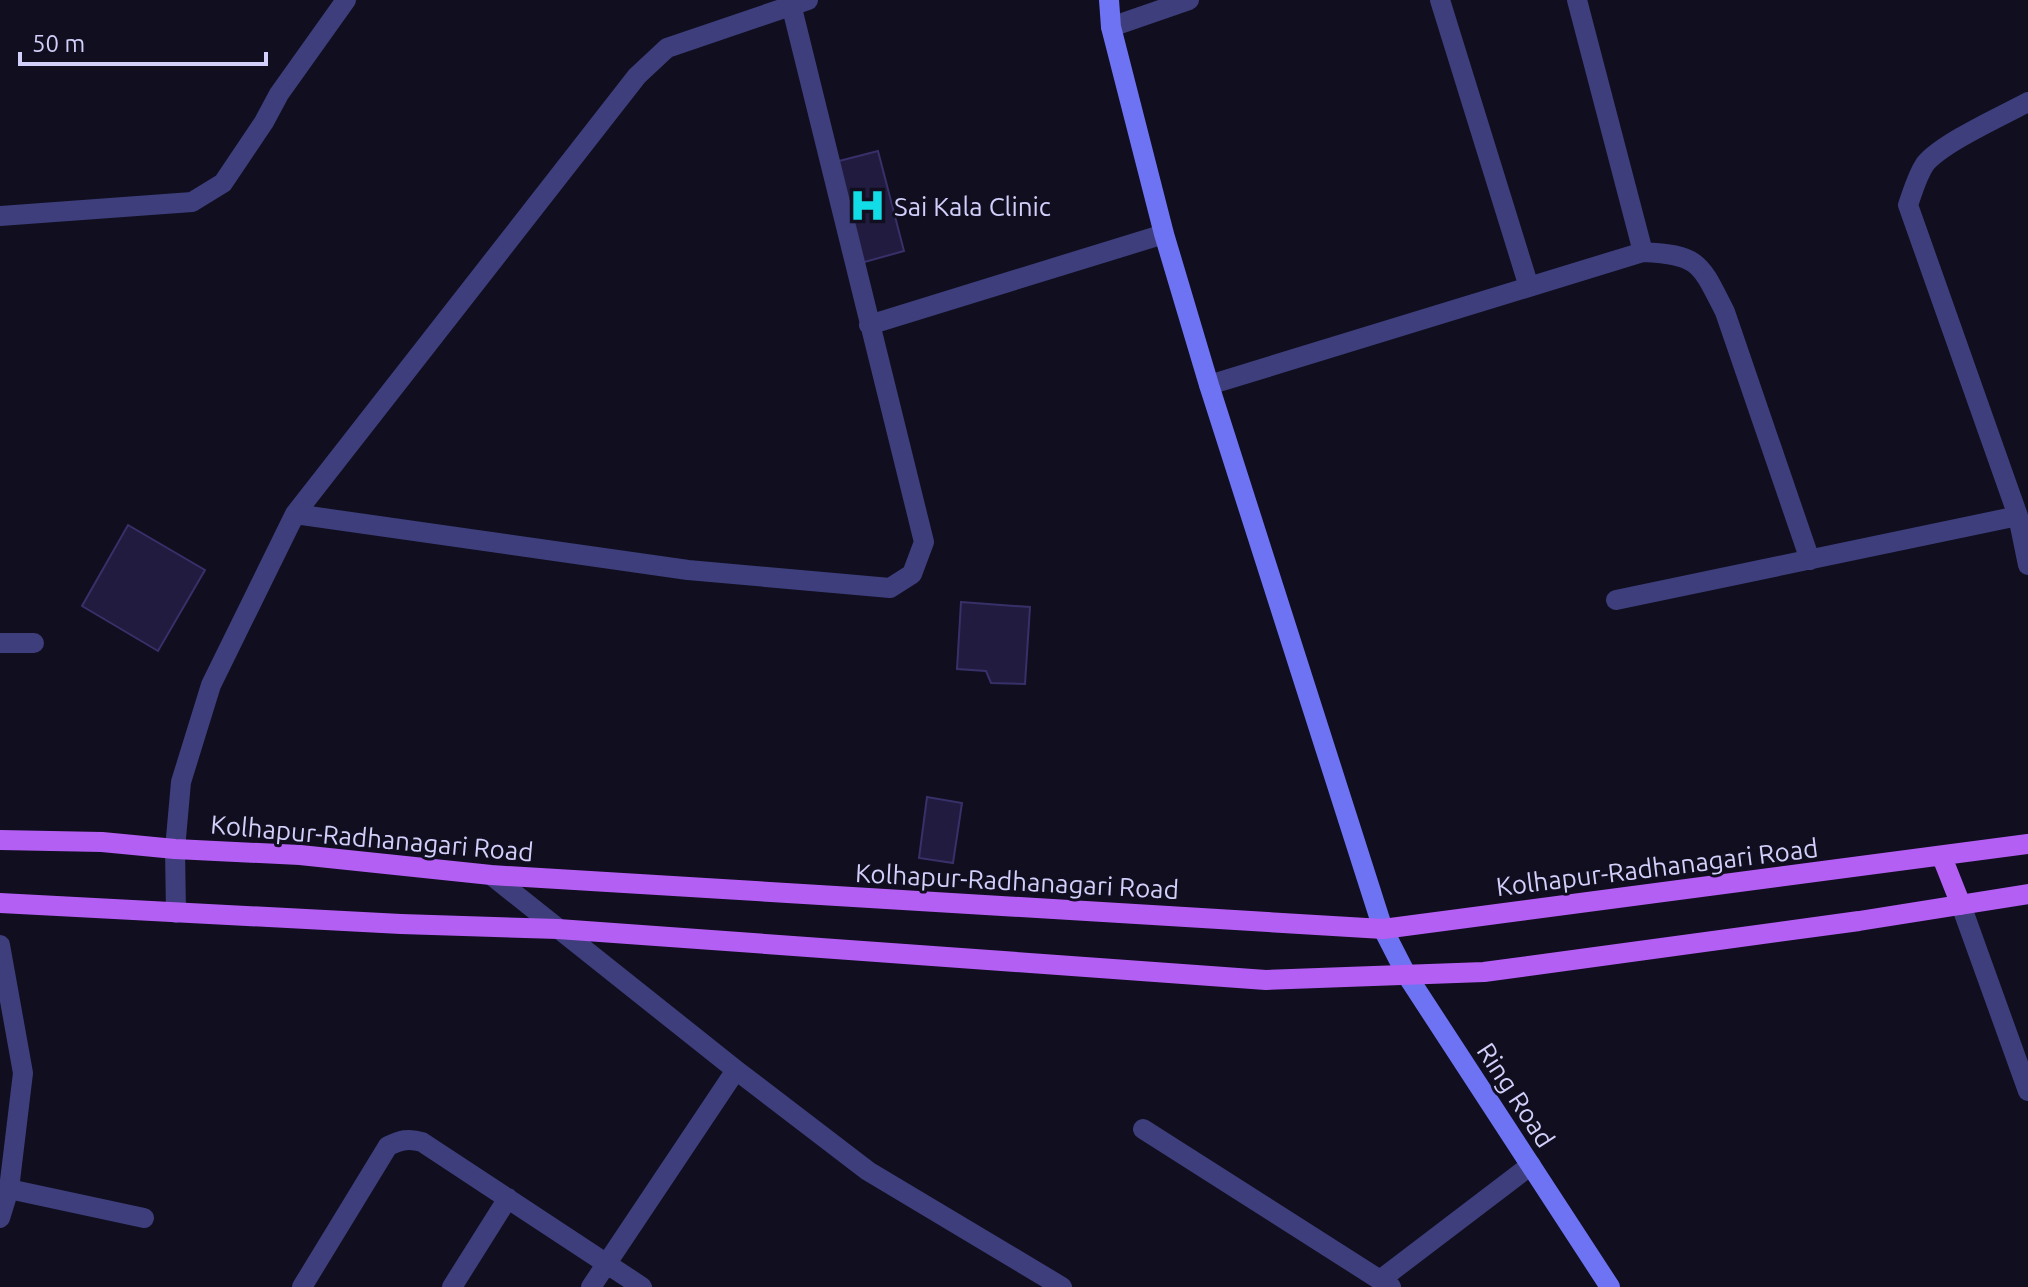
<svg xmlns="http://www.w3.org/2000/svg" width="2028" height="1287" font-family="Ubuntu,sans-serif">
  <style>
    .building { fill: #211c3f; stroke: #383069; stroke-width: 2 }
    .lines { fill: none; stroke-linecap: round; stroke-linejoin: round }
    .minor { stroke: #3d3e7b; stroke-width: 20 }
    .secondary { stroke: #6e73f4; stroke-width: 20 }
    .primary { stroke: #b35ff3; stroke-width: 20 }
    .labels { text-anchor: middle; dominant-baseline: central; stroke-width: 6; stroke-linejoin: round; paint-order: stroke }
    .poi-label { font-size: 26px; fill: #d2d0fb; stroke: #100e1f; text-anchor: start }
    .street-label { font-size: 26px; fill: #d2d0fb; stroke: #100e1f }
  </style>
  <rect width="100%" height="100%" fill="#100e1f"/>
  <path class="building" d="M 878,151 L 904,251 L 861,263 L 835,162 Z
    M 128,525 L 205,570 L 158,651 L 82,606 Z
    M 961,602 L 1030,607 L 1025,684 L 991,683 L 986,671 L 957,669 Z
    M 927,797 L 962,803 L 953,863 L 919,858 Z"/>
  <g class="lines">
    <path class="minor" d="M 1440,0 L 1529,287
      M 1577,0 L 1643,252
      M 1111,27 L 1189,0
      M 2028,102 C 2002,116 1942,143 1925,164 C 1917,176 1913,191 1908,205 L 2018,516 L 2028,565
      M 0,216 L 192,202 L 223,183 L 264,122 L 279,94 L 346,0
      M 869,325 L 1164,234
      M 1209,385 L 1643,252 C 1700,255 1700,263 1725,312 L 1810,560
      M 295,514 L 688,570 L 890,588 L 912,574 L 924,542 L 790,0
      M 1616,600 L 2018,516
      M 0,643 L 34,643
      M 491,875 L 736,1070 L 868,1171 L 1062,1287
      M 1961,905 L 2028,1091
      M 176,913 L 175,849 L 181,782 L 211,685 L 295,514 L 637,76 L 667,48 L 808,0
      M 0,945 L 23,1073 L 9,1189 L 0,1218
      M 1143,1129 L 1391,1287
      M 0,1190 L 9,1189 L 144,1218
      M 1380,1280 L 1531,1165
      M 302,1287 L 388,1146 C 401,1140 409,1138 422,1142 L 642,1287
      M 452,1287 L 508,1198
      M 591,1287 L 736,1070"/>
    <path class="secondary" d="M 1109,0 L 1111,27 L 1164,234 L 1209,385 L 1383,929 L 1406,974 L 1610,1287"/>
    <path class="primary" d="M 0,840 L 102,842 L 175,849 L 300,855 L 491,875 L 1383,929 L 2028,844
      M 1942,857 L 1961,905
      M 0,903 L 401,924 L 558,929 L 1266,980 L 1484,972 L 1859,921 L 2028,894"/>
  </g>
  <defs>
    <symbol id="hospital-bare" viewBox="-9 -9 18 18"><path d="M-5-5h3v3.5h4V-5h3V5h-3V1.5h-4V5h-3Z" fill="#12dde6" stroke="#100e1f" stroke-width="2.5" paint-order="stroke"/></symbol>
  </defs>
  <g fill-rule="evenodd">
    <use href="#hospital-bare" x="842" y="180" width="51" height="51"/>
  </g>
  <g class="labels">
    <g class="poi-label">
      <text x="894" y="206">Sai Kala Clinic</text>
    </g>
    <g class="street-label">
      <text transform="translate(372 838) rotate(5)">Kolhapur-Radhanagari Road</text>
      <text transform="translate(1657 867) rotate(-7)">Kolhapur-Radhanagari Road</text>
      <text transform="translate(1017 881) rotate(3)">Kolhapur-Radhanagari Road</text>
      <text transform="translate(1516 1095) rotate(57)">Ring Road</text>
    </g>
  </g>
  <path d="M20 52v12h246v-12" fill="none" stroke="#d2d0fb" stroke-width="4"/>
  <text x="32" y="52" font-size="24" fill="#d2d0fb" stroke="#100e1f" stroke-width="6" paint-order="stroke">50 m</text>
</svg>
